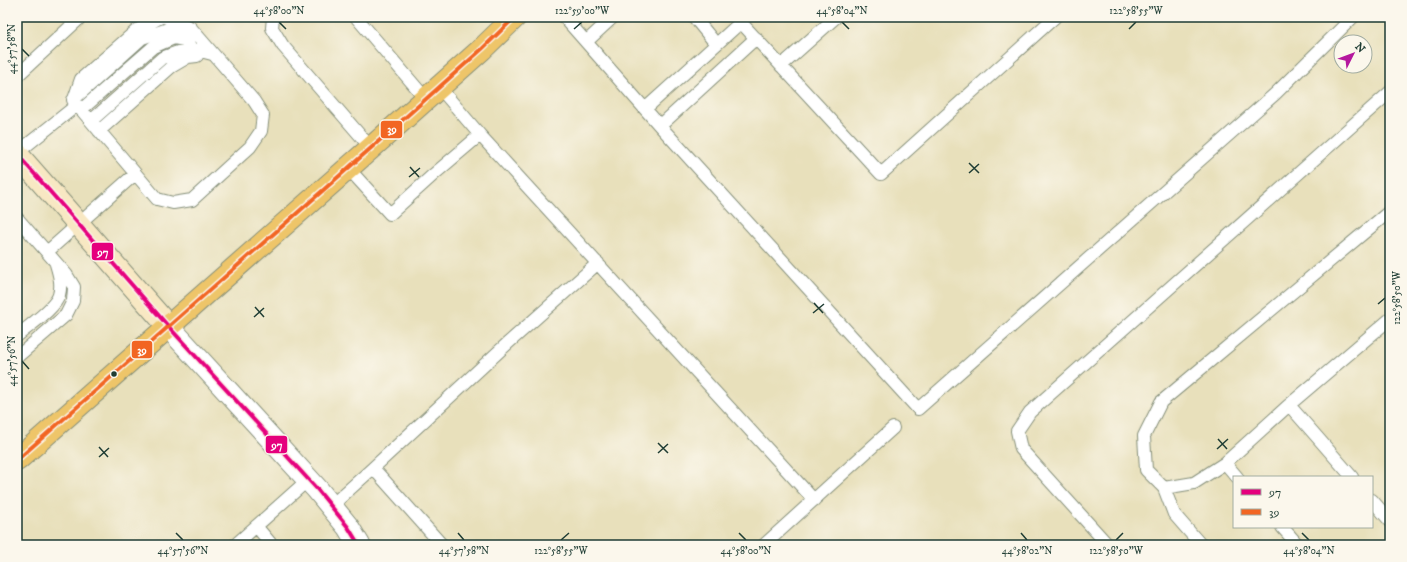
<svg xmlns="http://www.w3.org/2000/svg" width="1407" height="562" font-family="'IM FELL DW Pica',serif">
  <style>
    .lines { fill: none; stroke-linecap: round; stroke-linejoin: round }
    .lane-casing { stroke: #848e78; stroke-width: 14 }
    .street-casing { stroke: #848e78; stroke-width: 24 }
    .secondary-casing { stroke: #848e78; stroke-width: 24 }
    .primary-casing { stroke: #848e78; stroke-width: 24 }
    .lane { stroke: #fff; stroke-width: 12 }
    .street { stroke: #fff; stroke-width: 22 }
    .secondary { stroke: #f8e8c3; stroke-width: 22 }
    .primary { stroke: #eec569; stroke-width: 22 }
    .bus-1-casing { stroke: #fbf7ec; stroke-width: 7 }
    .bus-2-casing { stroke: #fbf7ec; stroke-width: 7 }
    .bus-1 { stroke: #e5007d; stroke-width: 4 }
    .bus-2 { stroke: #f26522; stroke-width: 4 }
    .ticks { fill: none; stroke: #1f3d34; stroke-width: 1.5 }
    .bus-dot { fill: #1f3d34; stroke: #fbf7ec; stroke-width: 1.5 }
    .line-badge { stroke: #fbf7ec; stroke-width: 1.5 }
    .badge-label { font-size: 11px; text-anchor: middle; font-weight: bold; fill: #fff }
    .neatline { fill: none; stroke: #1f3d34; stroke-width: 1.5 }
    .ticks-label { font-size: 10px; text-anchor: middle; fill: #1f3d34 }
  </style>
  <rect width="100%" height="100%" fill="#fbf7ec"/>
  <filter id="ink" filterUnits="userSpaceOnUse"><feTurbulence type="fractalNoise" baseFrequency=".025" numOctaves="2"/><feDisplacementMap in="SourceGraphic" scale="8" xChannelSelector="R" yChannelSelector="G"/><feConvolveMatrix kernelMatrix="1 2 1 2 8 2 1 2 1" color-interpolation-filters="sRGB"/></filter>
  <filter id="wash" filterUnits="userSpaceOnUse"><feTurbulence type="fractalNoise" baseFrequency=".012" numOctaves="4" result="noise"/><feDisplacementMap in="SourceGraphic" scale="16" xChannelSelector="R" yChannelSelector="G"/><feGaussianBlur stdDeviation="0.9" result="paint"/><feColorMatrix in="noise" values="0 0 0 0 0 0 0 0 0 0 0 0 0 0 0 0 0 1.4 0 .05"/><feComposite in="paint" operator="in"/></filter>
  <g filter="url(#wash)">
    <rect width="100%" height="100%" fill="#e8e0bb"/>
  </g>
  <g filter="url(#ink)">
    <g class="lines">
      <defs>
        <path id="lane" d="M 273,17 L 272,28 L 283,46 L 371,148
          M 356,17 L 426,99
          M 564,17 L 660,126 L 918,409 L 1275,94 L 1353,17
          M 694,17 L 716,44
          M 736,17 L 881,174 L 1055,17
          M 586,42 L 613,17
          M 781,66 L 836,17
          M 17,76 L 81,17
          M 74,99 L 81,79 L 137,30 L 161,17
          M 73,100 L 157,199 L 173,203 L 192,200 L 250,147 L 261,131 L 263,115 L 254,101 L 190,27 L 164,17
          M 73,100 L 142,38 L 168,29 L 189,34 L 192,36
          M 645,109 L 741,22
          M 81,110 L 153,47 L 174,38 L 189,41
          M 91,121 L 162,58 L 189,48 L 212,54
          M 660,126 L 756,38
          M 99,131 L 171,67 L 188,57 L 197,56
          M 480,135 L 814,500
          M 17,153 L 77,105
          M 348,168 L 390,214 L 433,175 L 480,135 L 439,87
          M 17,218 L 66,274 L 74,287 L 73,301 L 66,315 L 17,357
          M 47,252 L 135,174
          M 17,336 C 28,326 55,309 59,295 C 62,284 59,274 56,264
          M 1289,405 L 1390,319
          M 1225,463 L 1237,477
          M 373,468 L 508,343 L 598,263
          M 1164,488 L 1194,483 L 1225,463 L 1289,405 L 1352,477
          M 1372,500 L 1390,521
          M 331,506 L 373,468 L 442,545
          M 256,526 L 272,545
          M 1282,527 L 1298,545
          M 235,545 L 309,479
          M 764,545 L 893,428
          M 1108,545 L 1021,449 L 1017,431 L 1030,412 L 1390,92
          M 1201,545 L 1174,514 L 1164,488 L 1146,470 L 1144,436 L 1161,402 L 1390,211"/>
        <path id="street" d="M 168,326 L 317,489 L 348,527 L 359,545"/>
        <path id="secondary" d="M 17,154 L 168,326"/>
        <path id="primary" d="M 17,460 L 371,148 L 482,49 L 515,17"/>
      </defs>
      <use href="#lane" class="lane-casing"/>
      <use href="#street" class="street-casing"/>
      <use href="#secondary" class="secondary-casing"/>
      <use href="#primary" class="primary-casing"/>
      <use href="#lane" class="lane"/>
      <use href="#street" class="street"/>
      <use href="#secondary" class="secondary"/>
      <use href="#primary" class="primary"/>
      <defs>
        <path id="bus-1" d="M 17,154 L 168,326 L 317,489 L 348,527 L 359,545"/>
        <path id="bus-2" d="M 17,460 L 371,148 L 482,49 L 515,17"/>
      </defs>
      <use href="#bus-1" class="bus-1-casing"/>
      <use href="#bus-2" class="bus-2-casing"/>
      <use href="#bus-1" class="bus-1"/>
      <use href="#bus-2" class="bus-2"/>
    </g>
  </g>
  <path class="ticks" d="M 279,22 L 286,29M 842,22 L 849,29M 574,29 L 582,22M 1129,29 L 1136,22M 22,49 L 29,56M 969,163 L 979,173M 410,167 L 419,177M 969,173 L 979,164M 409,177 L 420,168M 814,303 L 823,313M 1378,304 L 1385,298M 255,307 L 264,317M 813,313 L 824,304M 254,317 L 264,308M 22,361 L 29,369M 1218,439 L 1227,449M 658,443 L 668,453M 99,447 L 108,457M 1217,449 L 1228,439M 658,453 L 668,444M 99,457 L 109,448M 176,533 L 183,540M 458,533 L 464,540M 739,533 L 746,540M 1021,533 L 1027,540M 1302,533 L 1309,540M 561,540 L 569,533M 1116,540 L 1123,533"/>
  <circle class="bus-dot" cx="114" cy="374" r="3.5"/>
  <g class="line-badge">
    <rect x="380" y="120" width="23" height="19" rx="4" fill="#f26522"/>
    <rect x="91" y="242" width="23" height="19" rx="4" fill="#e5007d"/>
    <rect x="131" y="340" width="22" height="19" rx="4" fill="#f26522"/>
    <rect x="265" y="435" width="23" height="19" rx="4" fill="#e5007d"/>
  </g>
  <g class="badge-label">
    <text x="392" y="133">39</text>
    <text x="103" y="256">97</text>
    <text x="142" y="354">39</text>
    <text x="277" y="449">97</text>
  </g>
  <rect width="1407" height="562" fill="none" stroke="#fbf7ec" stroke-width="44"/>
  <rect x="1233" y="476" width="140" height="52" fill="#fbf7ec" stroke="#a3ada2"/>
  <rect x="1241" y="489" width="20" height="6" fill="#e5007d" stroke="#a3ada2"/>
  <text x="1269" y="496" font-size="12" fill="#1f3d34">97</text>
  <rect x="1241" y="509" width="20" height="6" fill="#f26522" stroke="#a3ada2"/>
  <text x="1269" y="516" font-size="12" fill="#1f3d34">39</text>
  <g transform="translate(1353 54) rotate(48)"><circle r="19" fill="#fbf7ec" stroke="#a3ada2"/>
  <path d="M0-3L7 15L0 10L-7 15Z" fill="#b5179e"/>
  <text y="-6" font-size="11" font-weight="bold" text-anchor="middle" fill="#1f3d34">N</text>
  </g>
  <rect x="22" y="22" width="1363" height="518" class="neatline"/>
  <g class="ticks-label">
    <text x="279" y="14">44°58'00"N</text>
    <text x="582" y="14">122°59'00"W</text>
    <text x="842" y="14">44°58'04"N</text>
    <text x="1136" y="14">122°58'55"W</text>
    <text transform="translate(11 49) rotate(-90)" y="4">44°57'58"N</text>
    <text transform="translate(1396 298) rotate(-90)" y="4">122°58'50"W</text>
    <text transform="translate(11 361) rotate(-90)" y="4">44°57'56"N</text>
    <text x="183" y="554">44°57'56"N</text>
    <text x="464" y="554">44°57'58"N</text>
    <text x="561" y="554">122°58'55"W</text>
    <text x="746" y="554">44°58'00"N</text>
    <text x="1027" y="554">44°58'02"N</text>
    <text x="1116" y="554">122°58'50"W</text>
    <text x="1309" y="554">44°58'04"N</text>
  </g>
</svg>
